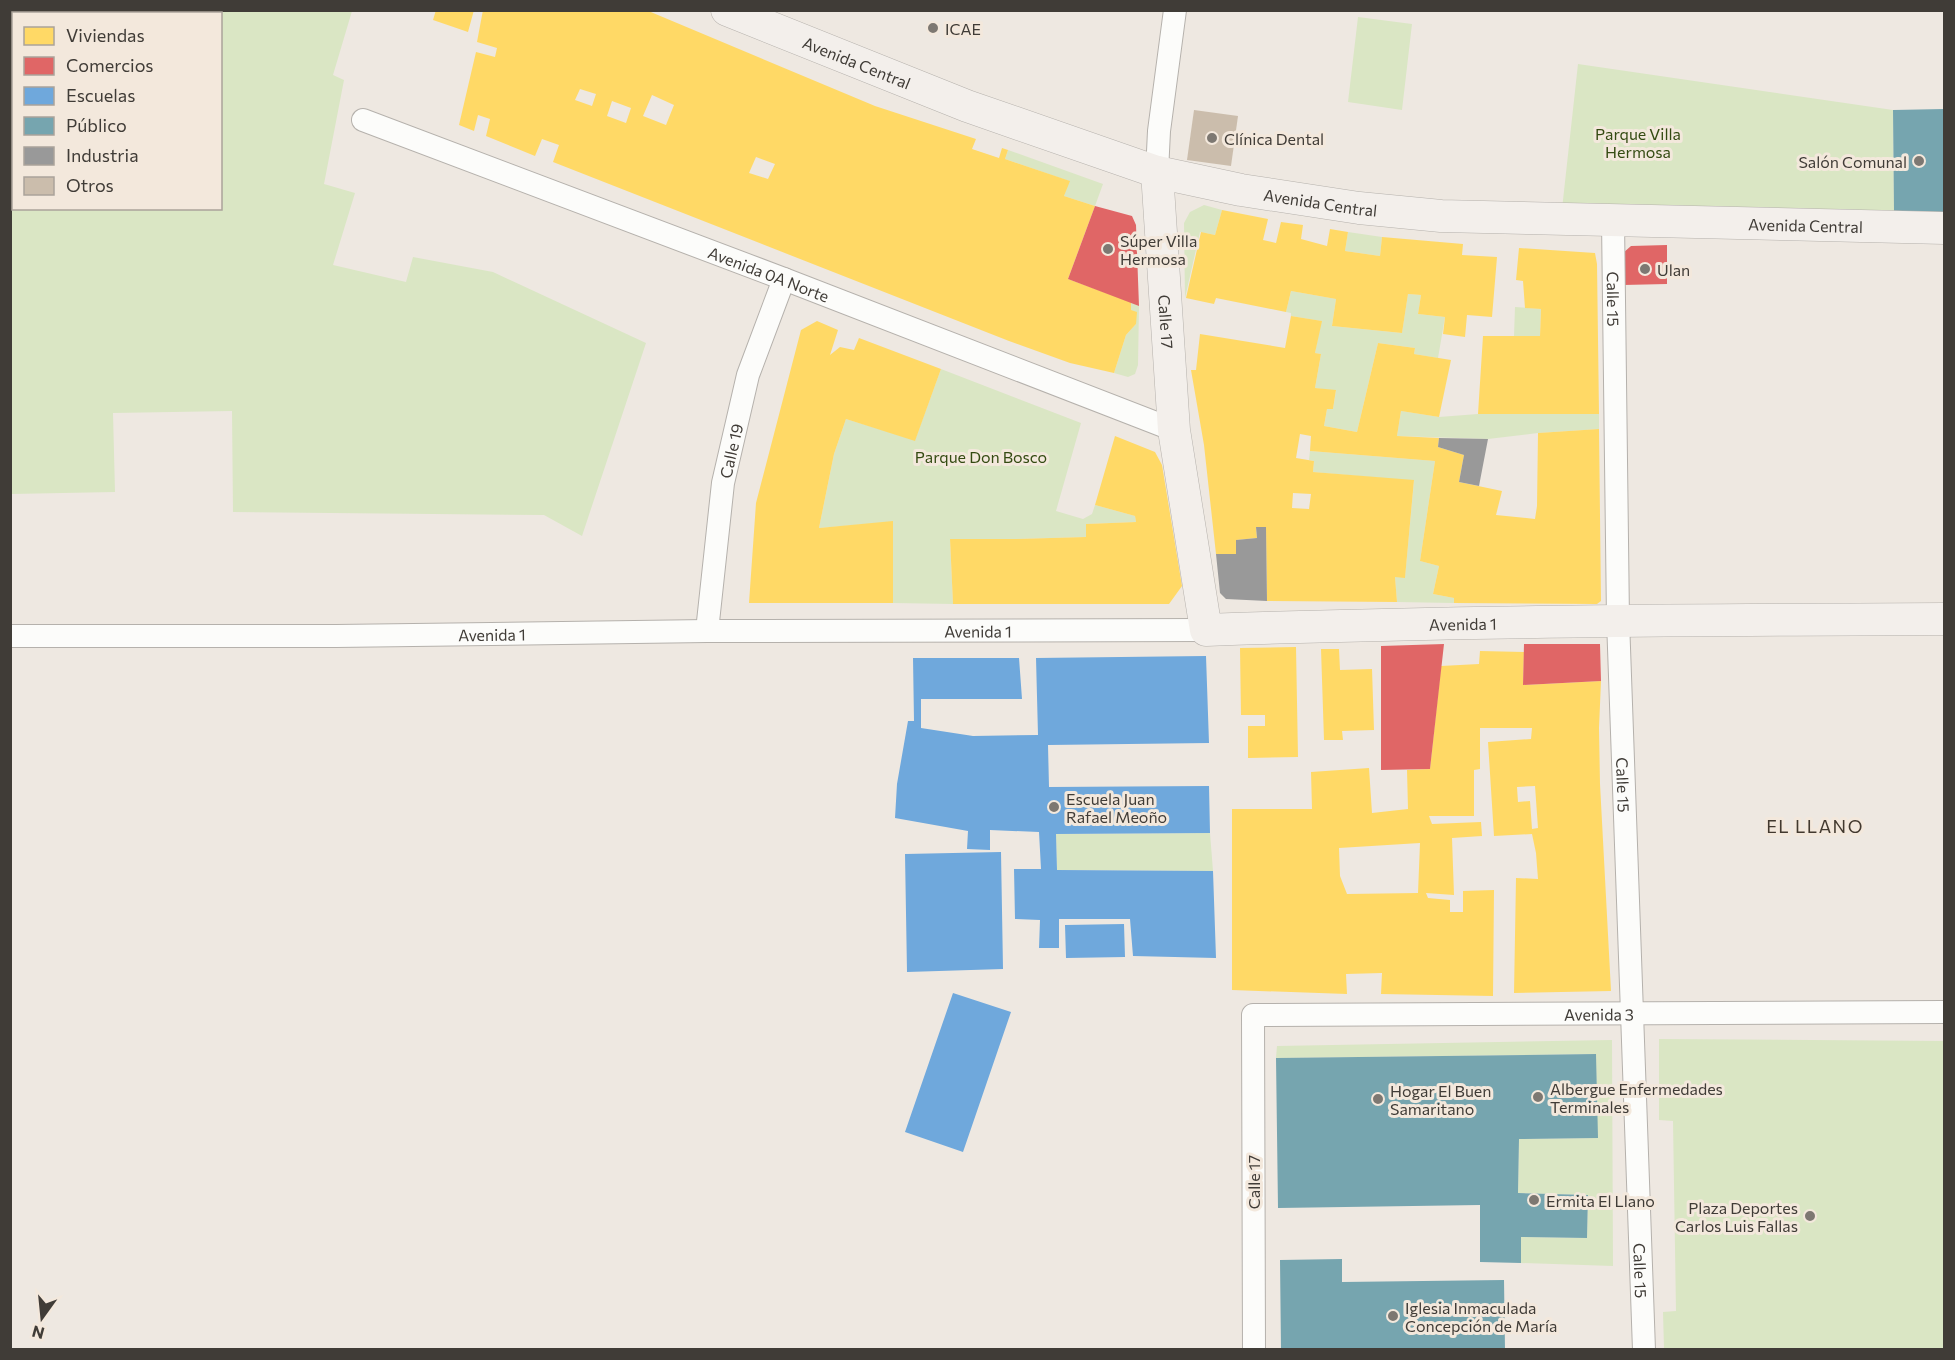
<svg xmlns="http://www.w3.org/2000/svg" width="1955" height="1360" font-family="Commissioner,sans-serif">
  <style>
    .green { fill: #dae6c4; fill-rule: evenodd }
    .homes { fill: #ffd966; fill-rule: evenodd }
    .shops { fill: #e06666 }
    .schools { fill: #6fa8dc }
    .public { fill: #76a5af }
    .industry { fill: #999 }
    .building { fill: #cbbdac }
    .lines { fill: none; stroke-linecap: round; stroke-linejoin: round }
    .street-casing { stroke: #b5b1ac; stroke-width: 24 }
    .secondary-casing { stroke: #b5b1ac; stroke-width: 33 }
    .street { stroke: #fcfcfa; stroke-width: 22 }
    .secondary { stroke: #f3efeb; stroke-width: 32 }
    .poi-dot { fill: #7d7872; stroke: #f3e8dc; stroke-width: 2 }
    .labels { text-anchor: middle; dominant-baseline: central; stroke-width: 6; stroke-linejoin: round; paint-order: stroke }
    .poi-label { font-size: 16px; fill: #403c37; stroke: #f3e8dc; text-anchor: start }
    .street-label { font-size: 16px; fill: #403c37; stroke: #f3e8dc }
    .park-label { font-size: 16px; fill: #344b12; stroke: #f3e8dc }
    .neighbourhood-label { font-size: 18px; letter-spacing: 1.5px; fill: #42392f; stroke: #f3e8dc }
  </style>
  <rect width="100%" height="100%" fill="#eee8e1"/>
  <path class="green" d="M 10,11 L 352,11 L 333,75 L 344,80 L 324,184 L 355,193 L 333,265 L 406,282 L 413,257 L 493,272 L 646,343 L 582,536 L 544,515 L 233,512 L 232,411 L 113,413 L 115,492 L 11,494 ZM 14,14 L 220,14 L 220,208 L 14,208 Z
    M 1358,17 L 1412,24 L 1402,110 L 1348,102 Z
    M 1578,64 L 1893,110 L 1894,212 L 1562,209 Z
    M 1008,150 L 1103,184 L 1095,206 L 1064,196 L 1069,181 L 1005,159 Z
    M 1204,205 L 1222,210 L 1215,235 L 1200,232 L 1185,298 L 1184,223 L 1190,212 Z
    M 1348,232 L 1382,237 L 1380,256 L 1345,251 Z
    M 1291,291 L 1336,299 L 1332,326 L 1402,333 L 1408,294 L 1421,295 L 1418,314 L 1445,317 L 1438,358 L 1414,354 L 1415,348 L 1378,343 L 1357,432 L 1324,426 L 1327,409 L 1333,409 L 1336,391 L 1315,388 L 1321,354 L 1315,353 L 1321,321 L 1291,316 L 1291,313 L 1286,312 Z
    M 1131,302 L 1139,306 L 1138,365 L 1135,374 L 1128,377 L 1114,373 L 1126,335 L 1136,324 L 1131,310 Z
    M 1515,307 L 1541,309 L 1540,336 L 1514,336 Z
    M 941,369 L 1081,423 L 1056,511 L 1083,519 L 1092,514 L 1095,505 L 1135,516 L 1136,522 L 1086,524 L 1086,537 L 1015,539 L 950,539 L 953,604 L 893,603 L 892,522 L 819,528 L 834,454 L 846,419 L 915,440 Z
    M 1401,411 L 1439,417 L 1478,414 L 1599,414 L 1599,429 L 1538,433 L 1488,439 L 1397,436 Z
    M 1310,451 L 1435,461 L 1420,561 L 1439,566 L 1433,594 L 1454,598 L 1454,603 L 1397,602 L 1395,577 L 1405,577 L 1414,481 L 1313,472 L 1314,461 L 1309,460 Z
    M 1210,833 L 1213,871 L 1057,870 L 1056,834 Z
    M 1659,1039 L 1944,1041 L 1944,1349 L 1664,1349 L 1663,1312 L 1676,1311 L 1673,1121 L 1659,1120 Z
    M 1612,1040 L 1613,1266 L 1521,1263 L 1521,1237 L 1587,1238 L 1588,1195 L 1518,1193 L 1519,1139 L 1597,1138 L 1596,1054 L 1276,1058 L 1277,1046 Z"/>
  <path class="homes" d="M 436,10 L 474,10 L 468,32 L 433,20 Z
    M 483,10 L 646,10 L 875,106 L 976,139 L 972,149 L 999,158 L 1002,148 L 1008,150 L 1005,159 L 1070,181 L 1064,196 L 1095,206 L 1068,279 L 1131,302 L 1131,310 L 1137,312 L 1136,324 L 1126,335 L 1114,373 L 1070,363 L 1009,341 L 553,162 L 559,145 L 542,139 L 535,156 L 486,136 L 490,119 L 478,115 L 474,131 L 459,125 L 476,52 L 495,57 L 497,48 L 477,42 ZM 580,89 L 596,94 L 592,106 L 575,100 ZM 652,95 L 674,105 L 666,125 L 643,116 ZM 612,101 L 631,108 L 626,123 L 607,116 ZM 756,157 L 775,164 L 768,179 L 749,173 Z
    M 1222,210 L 1268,219 L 1263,240 L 1276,243 L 1281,222 L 1303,225 L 1301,239 L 1327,246 L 1330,229 L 1348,232 L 1345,251 L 1380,256 L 1382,237 L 1463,244 L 1462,255 L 1497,257 L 1492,317 L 1467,315 L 1465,337 L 1443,334 L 1445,317 L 1418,314 L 1421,295 L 1408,294 L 1402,333 L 1332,326 L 1336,299 L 1291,291 L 1286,312 L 1216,298 L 1214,304 L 1186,298 L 1201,232 L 1215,235 Z
    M 1519,248 L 1595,253 L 1597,264 L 1599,414 L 1478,414 L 1483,336 L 1540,336 L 1541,309 L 1525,308 L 1523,281 L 1516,280 Z
    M 1291,316 L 1322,321 L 1315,353 L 1321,354 L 1315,388 L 1336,390 L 1333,409 L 1327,409 L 1324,426 L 1357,432 L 1378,343 L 1415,348 L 1414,354 L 1451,360 L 1439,417 L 1401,411 L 1397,436 L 1439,438 L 1438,447 L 1464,455 L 1459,482 L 1502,491 L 1496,515 L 1535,519 L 1537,506 L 1538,433 L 1599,429 L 1601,601 L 1597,604 L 1454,603 L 1454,598 L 1433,594 L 1439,566 L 1420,561 L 1435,461 L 1310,451 L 1311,436 L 1300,434 L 1296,458 L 1314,461 L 1313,472 L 1414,480 L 1405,578 L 1395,577 L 1397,602 L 1267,601 L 1266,527 L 1256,527 L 1257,538 L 1236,540 L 1236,554 L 1216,554 L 1204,445 L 1191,370 L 1196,370 L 1200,334 L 1285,348 ZM 1293,493 L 1311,494 L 1309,509 L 1292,508 Z
    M 817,321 L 838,330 L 830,355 L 840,347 L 854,350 L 859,338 L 941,369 L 915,441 L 846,419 L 834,454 L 819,528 L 893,521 L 893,603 L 749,603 L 756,503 L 801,330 Z
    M 1115,436 L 1155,452 L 1162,465 L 1182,586 L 1169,604 L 953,604 L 950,539 L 1015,539 L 1086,537 L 1086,524 L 1136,522 L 1135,516 L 1095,505 Z
    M 1296,647 L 1298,757 L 1248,758 L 1248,726 L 1265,726 L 1265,715 L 1241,715 L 1240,648 Z
    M 1321,649 L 1339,649 L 1340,670 L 1372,669 L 1374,730 L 1342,731 L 1343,740 L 1324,740 Z
    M 1480,651 L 1524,652 L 1523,685 L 1601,681 L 1599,728 L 1600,784 L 1611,991 L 1514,993 L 1516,878 L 1538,879 L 1536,853 L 1532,834 L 1494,836 L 1488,742 L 1531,739 L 1532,728 L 1480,728 L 1480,769 L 1474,770 L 1474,816 L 1429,816 L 1432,824 L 1481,822 L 1482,836 L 1452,838 L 1454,895 L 1426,893 L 1428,898 L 1450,900 L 1450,912 L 1463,912 L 1463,891 L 1494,890 L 1493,996 L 1381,994 L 1382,973 L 1346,974 L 1347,994 L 1232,990 L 1232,809 L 1312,809 L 1311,772 L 1369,768 L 1372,813 L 1408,809 L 1407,770 L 1430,769 L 1441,666 L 1479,664 ZM 1535,786 L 1538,828 L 1532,829 L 1530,801 L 1518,802 L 1517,787 ZM 1420,843 L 1418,893 L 1347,894 L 1340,876 L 1339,848 Z"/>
  <path class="shops" d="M 1095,206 L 1132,216 L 1136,225 L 1139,306 L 1068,279 Z
    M 1667,245 L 1667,284 L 1623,285 L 1623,253 L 1631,246 Z
    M 1444,644 L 1430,769 L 1381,770 L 1381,646 Z
    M 1524,644 L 1600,644 L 1601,681 L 1523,685 Z"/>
  <path class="schools" d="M 1206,656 L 1209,743 L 1048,745 L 1049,787 L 1209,786 L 1210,833 L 1056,834 L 1057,870 L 1213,871 L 1216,958 L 1133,956 L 1130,919 L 1059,919 L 1059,948 L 1039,948 L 1040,920 L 1015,919 L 1014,869 L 1041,869 L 1039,832 L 990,830 L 990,850 L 967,849 L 968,831 L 895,818 L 897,784 L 908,721 L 914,721 L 913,658 L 1019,658 L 1022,699 L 921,699 L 921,728 L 973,736 L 1038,735 L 1036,658 Z
    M 1001,852 L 1003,969 L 907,972 L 905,854 Z
    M 1124,924 L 1125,957 L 1066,958 L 1065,925 Z
    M 953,993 L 1011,1012 L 963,1152 L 905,1132 Z"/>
  <path class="public" d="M 1944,109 L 1944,212 L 1894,212 L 1893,110 Z
    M 1596,1054 L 1598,1138 L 1519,1139 L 1518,1193 L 1588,1195 L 1587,1238 L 1521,1237 L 1521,1263 L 1480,1262 L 1480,1205 L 1278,1208 L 1276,1058 Z
    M 1342,1259 L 1342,1282 L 1504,1280 L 1505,1350 L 1281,1350 L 1280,1260 Z"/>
  <path class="industry" d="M 1439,438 L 1488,439 L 1479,486 L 1459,482 L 1464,455 L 1438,447 Z
    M 1256,527 L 1266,527 L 1267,601 L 1226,599 L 1220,593 L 1216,554 L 1236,554 L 1236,540 L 1257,538 Z"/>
  <path class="building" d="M 1194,110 L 1238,116 L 1231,166 L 1187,160 Z"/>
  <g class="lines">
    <defs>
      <g id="street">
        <path id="s1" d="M 363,120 L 784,279 L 1174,430"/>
        <path d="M 1157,172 L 1159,131 L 1175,10"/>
        <path id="s2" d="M 1613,221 L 1618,620 L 1644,1350"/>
        <path id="s3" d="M 707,631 L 723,483 L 748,375 L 784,279"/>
        <path id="s4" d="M 10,636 L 336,636 L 707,631 L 1206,630"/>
        <path id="s5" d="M 1254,1350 L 1253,1015 L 1944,1012"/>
      </g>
      <g id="secondary">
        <path id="s6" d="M 727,10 L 967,106 L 1157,172 L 1241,190 L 1359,208 L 1441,216 L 1944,228"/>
        <path id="s7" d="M 1157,172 L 1174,430 L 1206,630 C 1452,621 1698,620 1944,619"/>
      </g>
    </defs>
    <use href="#street" class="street-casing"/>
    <use href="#secondary" class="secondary-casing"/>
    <use href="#street" class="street"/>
    <use href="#secondary" class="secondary"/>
  </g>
  <g class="poi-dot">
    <circle cx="933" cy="28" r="6"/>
    <circle cx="1212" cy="138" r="6"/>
    <circle cx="1919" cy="161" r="6"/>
    <circle cx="1108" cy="249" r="6"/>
    <circle cx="1645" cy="269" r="6"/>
    <circle cx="1054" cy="807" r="6"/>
    <circle cx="1538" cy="1097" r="6"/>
    <circle cx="1378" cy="1099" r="6"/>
    <circle cx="1534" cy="1200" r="6"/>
    <circle cx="1810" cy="1216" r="6"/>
    <circle cx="1393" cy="1316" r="6"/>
  </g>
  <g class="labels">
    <g class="poi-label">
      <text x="945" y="28">ICAE</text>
      <text x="1224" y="138">Clínica Dental</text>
      <text x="1907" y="161" text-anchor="end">Salón Comunal</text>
      <text x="1120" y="240">Súper Villa<tspan x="1120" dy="18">Hermosa</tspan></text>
      <text x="1657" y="269">Ulan</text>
      <text x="1066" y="798">Escuela Juan<tspan x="1066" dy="18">Rafael Meoño</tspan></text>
      <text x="1550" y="1088">Albergue Enfermedades<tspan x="1550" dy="18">Terminales</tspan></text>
      <text x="1390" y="1090">Hogar El Buen<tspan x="1390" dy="18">Samaritano</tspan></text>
      <text x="1546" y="1200">Ermita El Llano</text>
      <text x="1798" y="1207" text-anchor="end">Plaza Deportes<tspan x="1798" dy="18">Carlos Luis Fallas</tspan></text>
      <text x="1405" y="1307">Iglesia Inmaculada<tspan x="1405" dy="18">Concepción de María</tspan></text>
    </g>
    <g class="street-label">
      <text stroke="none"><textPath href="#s6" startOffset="140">Avenida Central</textPath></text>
      <text stroke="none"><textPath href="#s6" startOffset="626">Avenida Central</textPath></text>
      <text stroke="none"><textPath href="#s6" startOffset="1112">Avenida Central</textPath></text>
      <text stroke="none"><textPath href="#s1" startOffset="434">Avenida 0A Norte</textPath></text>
      <text stroke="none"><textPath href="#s2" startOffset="78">Calle 15</textPath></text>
      <text stroke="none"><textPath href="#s7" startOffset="150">Calle 17</textPath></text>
      <text stroke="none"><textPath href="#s3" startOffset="182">Calle 19</textPath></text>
      <text stroke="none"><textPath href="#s7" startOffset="718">Avenida 1</textPath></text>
      <text stroke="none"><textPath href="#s4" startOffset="968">Avenida 1</textPath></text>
      <text stroke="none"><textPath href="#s4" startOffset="482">Avenida 1</textPath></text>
      <text stroke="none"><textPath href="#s2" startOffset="564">Calle 15</textPath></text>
      <text stroke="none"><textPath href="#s5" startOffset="681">Avenida 3</textPath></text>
      <text transform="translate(1253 1182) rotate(-90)">Calle 17</text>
      <text stroke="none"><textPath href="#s2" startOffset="1050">Calle 15</textPath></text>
    </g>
    <g class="park-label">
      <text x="1638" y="133">Parque Villa<tspan x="1638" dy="18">Hermosa</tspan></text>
      <text x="981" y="456">Parque Don Bosco</text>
    </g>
    <g class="neighbourhood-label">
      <text x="1815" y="826">EL LLANO</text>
    </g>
  </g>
  <rect width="1955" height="1360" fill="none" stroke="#403c37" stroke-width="24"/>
  <rect x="12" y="12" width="210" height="198" fill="#f3e8dc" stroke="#aba39a" stroke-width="1.5"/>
  <rect x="24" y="27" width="30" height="18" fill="#ffd966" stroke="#aba39a" stroke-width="1.5"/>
  <text x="66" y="42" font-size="18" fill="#403c37">Viviendas</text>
  <rect x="24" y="57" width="30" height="18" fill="#e06666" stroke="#aba39a" stroke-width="1.5"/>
  <text x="66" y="72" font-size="18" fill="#403c37">Comercios</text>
  <rect x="24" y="87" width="30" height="18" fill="#6fa8dc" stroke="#aba39a" stroke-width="1.5"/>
  <text x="66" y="102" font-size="18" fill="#403c37">Escuelas</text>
  <rect x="24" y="117" width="30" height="18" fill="#76a5af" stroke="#aba39a" stroke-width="1.5"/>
  <text x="66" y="132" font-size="18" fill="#403c37">Público</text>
  <rect x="24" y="147" width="30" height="18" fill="#999999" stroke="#aba39a" stroke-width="1.5"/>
  <text x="66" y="162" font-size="18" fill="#403c37">Industria</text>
  <rect x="24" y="177" width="30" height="18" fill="#cbbdac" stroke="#aba39a" stroke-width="1.5"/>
  <text x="66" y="192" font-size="18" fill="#403c37">Otros</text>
  <g transform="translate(42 1318) rotate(195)" stroke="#f3e8dc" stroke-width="4.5" paint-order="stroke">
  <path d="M0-4.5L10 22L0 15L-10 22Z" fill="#403c37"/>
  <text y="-9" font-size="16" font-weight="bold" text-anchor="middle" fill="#403c37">N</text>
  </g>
</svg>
